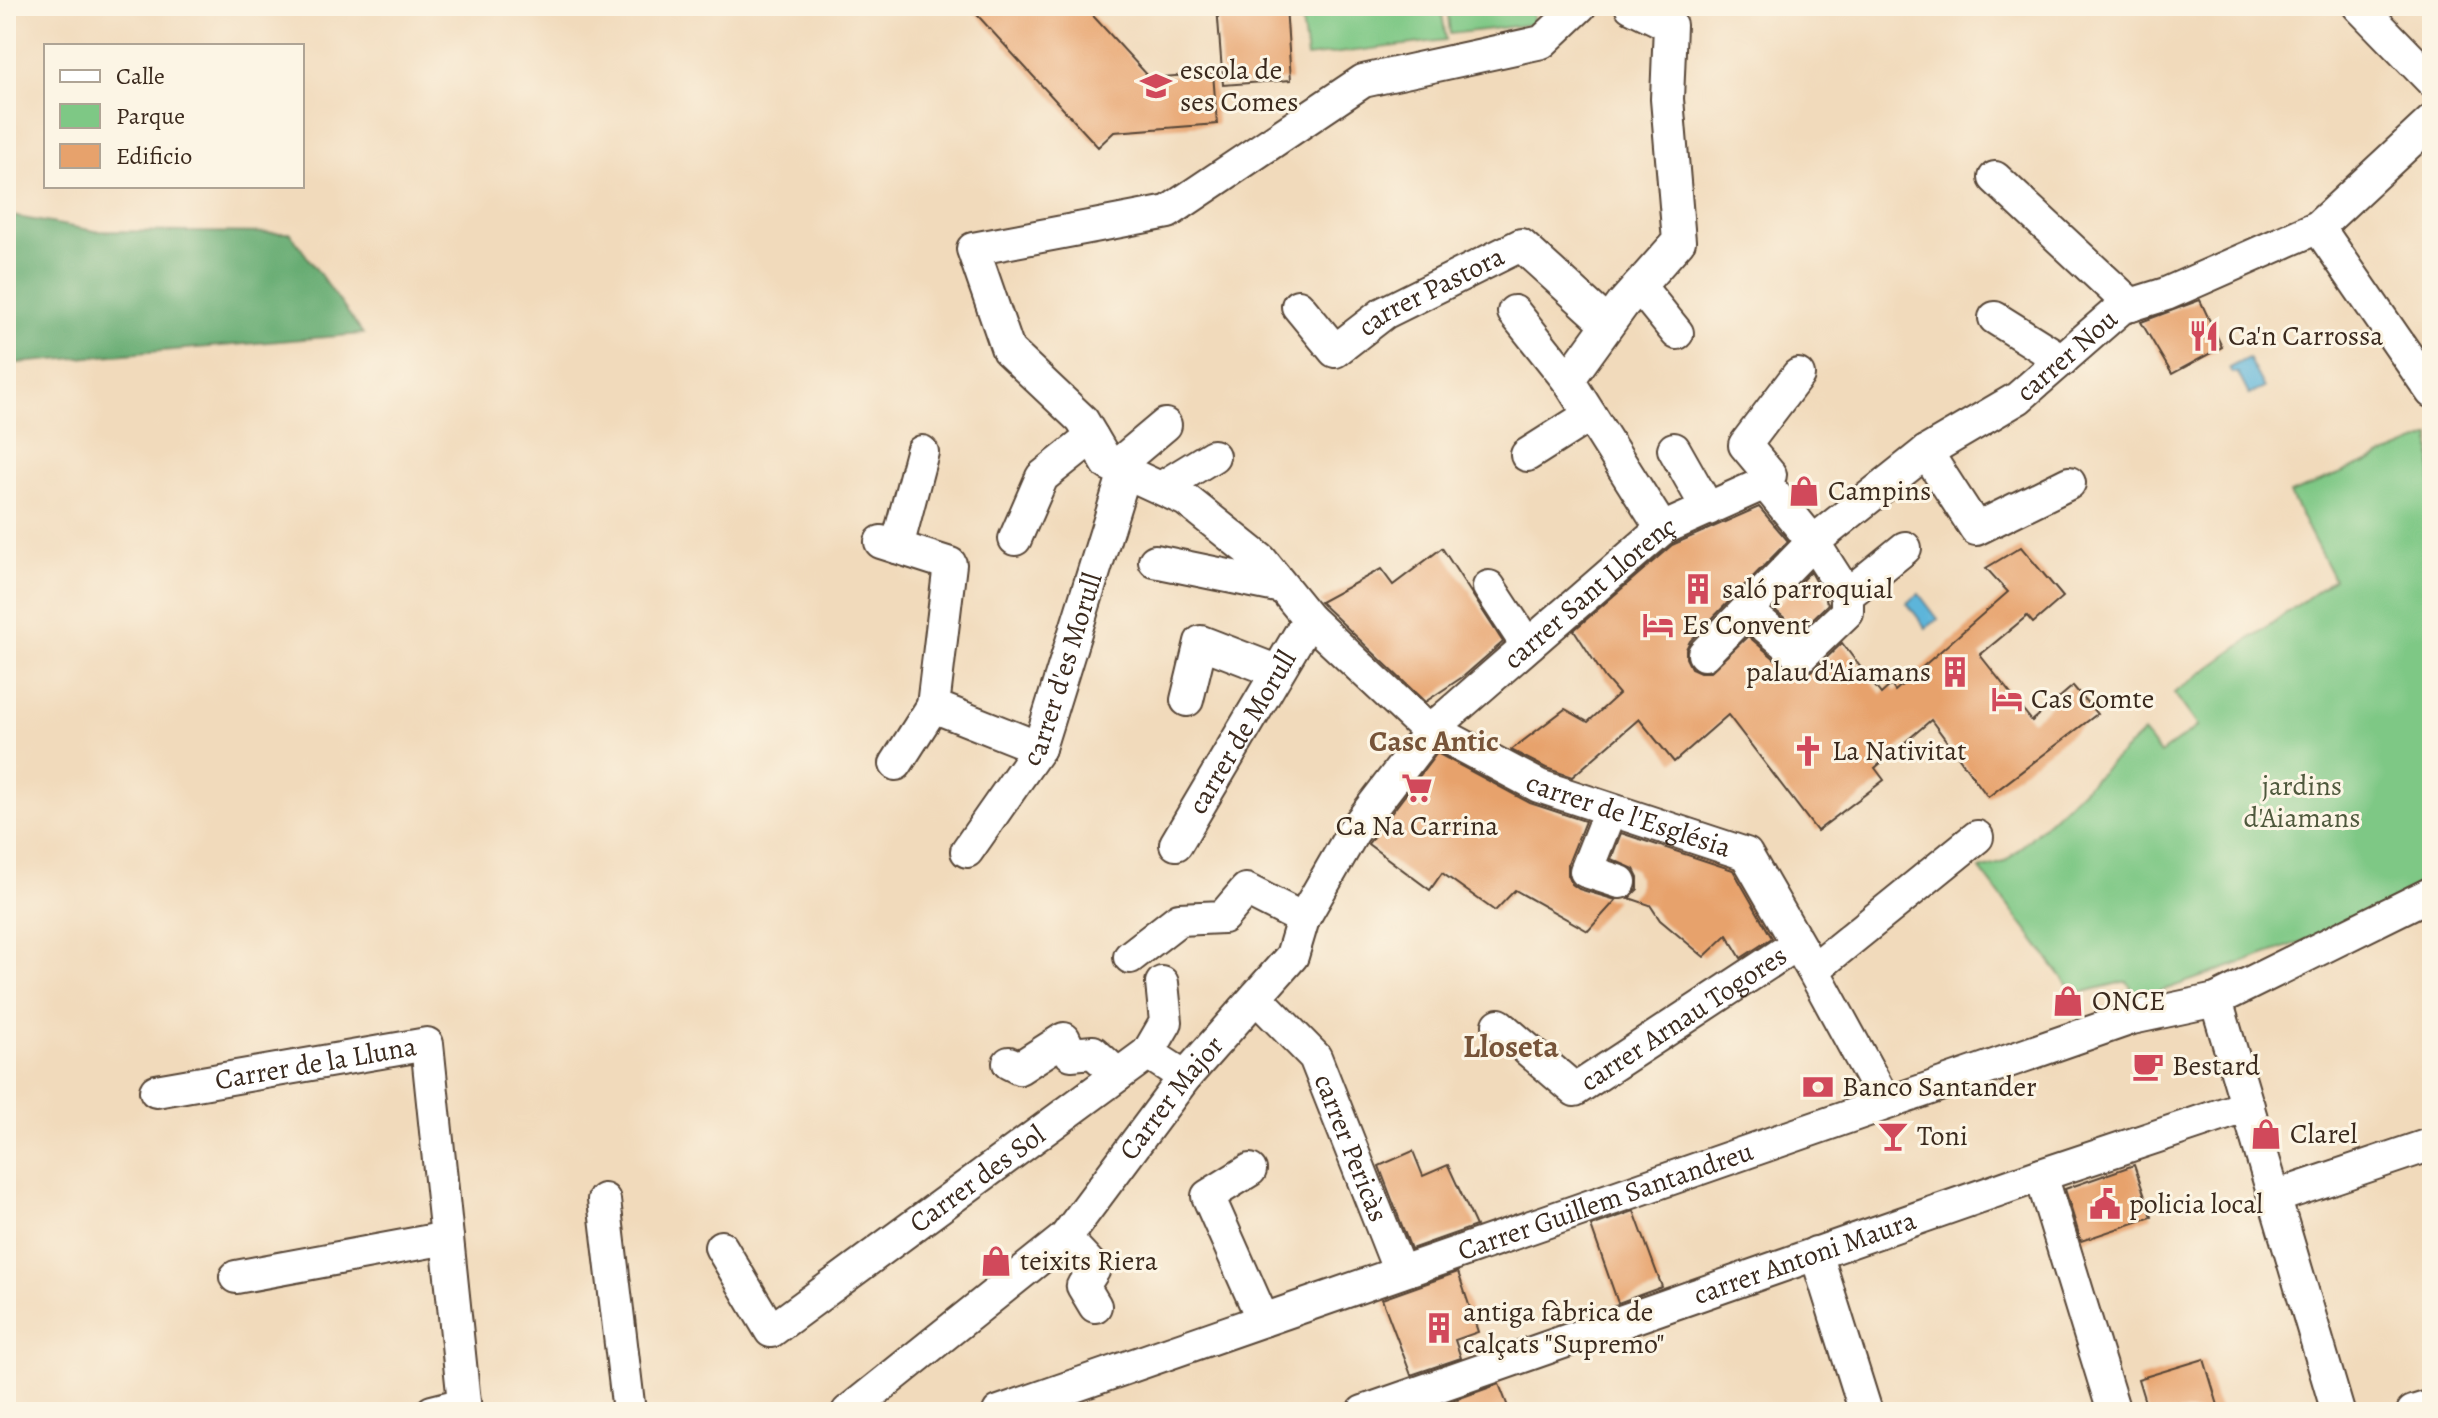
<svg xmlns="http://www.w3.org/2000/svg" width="2438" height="1418" font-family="Alegreya,serif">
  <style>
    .green { fill: #7ec885; stroke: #5c7952; stroke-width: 2 }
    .forest { fill: #66ac72; stroke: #506b48; stroke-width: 2 }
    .water { fill: #5db5da; stroke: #4c707c; stroke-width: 2 }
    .building { fill: #e7a26c }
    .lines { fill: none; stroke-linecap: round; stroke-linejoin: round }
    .minor-casing { stroke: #564436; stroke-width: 36 }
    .minor { stroke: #fff; stroke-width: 32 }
    .labels { text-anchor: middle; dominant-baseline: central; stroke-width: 6; stroke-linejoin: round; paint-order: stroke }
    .poi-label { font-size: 28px; fill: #3b2a1e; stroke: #fcf5e5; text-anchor: start }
    .street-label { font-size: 28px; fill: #3b2a1e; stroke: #fcf5e5 }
    .park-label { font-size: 28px; fill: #4f593d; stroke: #fcf5e5 }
    .neighbourhood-label { font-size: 30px; font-weight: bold; fill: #775439; stroke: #fcf5e5 }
    .quarter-label { font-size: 32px; font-weight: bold; fill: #775439; stroke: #fcf5e5 }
  </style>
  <rect width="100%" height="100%" fill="#fcf5e5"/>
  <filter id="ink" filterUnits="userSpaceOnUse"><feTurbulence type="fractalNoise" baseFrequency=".0125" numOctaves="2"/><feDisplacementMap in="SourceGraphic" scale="16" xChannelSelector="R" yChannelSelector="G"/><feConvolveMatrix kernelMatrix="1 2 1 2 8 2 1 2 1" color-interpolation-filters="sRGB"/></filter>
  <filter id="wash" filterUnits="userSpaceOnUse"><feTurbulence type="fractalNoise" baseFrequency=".006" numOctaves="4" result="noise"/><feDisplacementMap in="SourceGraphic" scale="32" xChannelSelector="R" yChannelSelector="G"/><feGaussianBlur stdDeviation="1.8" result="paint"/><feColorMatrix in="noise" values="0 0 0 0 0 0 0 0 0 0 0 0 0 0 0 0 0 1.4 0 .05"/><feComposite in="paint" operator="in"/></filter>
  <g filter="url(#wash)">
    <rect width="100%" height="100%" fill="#f1dabb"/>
    <path class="green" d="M 1300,6 L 1441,6 L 1446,40 L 1307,57 Z
      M 1447,6 L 1558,6 L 1532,9 L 1534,24 L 1450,34 Z
      M 2431,436 L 2432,881 L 2344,927 L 2138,999 L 2127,981 L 2075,994 L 1980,869 L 2005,862 L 2143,733 L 2160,754 L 2198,726 L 2174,693 L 2334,579 L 2290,494 Z"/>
    <path class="forest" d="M 6,215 L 95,231 L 290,233 L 363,334 L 6,364 Z"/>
    <path class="water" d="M 2248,358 L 2264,388 L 2249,395 L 2238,373 L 2232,373 L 2229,368 Z
      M 1919,594 L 1938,619 L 1926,628 L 1907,603 Z"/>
    <g id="blocks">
      <path class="building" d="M 969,6 L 1084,6 L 1150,78 L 1213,73 L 1217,124 L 1114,132 L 1098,147 Z
        M 1217,6 L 1286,6 L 1291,80 L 1223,85 Z
        M 2200,300 L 2222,347 L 2172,374 L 2141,322 Z
        M 1759,507 L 1788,541 L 1690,641 L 1686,649 L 1686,658 L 1691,668 L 1700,672 L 1710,672 L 1748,636 L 1789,671 L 1805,674 L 1814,670 L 1842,643 L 1881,694 L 1891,685 L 1895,691 L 2008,592 L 1986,568 L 2021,547 L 2063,597 L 2033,623 L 2027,616 L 1980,655 L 2032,721 L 2073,686 L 2097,714 L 1988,797 L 1931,720 L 1875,768 L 1884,780 L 1817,831 L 1728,715 L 1674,762 L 1639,719 L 1572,777 L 1546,768 L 1511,750 L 1565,709 L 1588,722 L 1619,694 L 1605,678 L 1574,630 L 1672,545 Z
        M 1442,548 L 1503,642 L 1464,676 L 1425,702 L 1320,602 L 1381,569 L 1393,585 Z
        M 1810,572 L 1828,604 L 1800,631 L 1774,609 Z
        M 1437,753 L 1530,803 L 1585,821 L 1568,864 L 1568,875 L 1572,884 L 1579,889 L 1616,900 L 1588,931 L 1515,890 L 1495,911 L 1442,873 L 1430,890 L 1368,844 Z
        M 1621,833 L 1733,870 L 1772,938 L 1741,958 L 1727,935 L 1704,957 L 1660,920 L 1650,905 L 1629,898 L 1638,889 L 1638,877 L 1634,869 L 1611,859 Z
        M 1413,1151 L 1423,1176 L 1448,1165 L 1476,1226 L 1411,1249 L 1379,1166 Z
        M 2134,1165 L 2152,1217 L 2081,1241 L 2065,1189 Z
        M 1634,1211 L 1662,1287 L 1618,1303 L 1591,1226 Z
        M 1458,1272 L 1478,1332 L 1455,1340 L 1461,1358 L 1411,1375 L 1382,1299 Z
        M 2204,1359 L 2220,1412 L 2148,1412 L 2138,1379 Z
        M 1499,1384 L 1510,1412 L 1421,1412 Z"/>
    </g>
  </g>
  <g filter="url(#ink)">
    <use href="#blocks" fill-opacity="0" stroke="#564436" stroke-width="2"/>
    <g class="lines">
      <defs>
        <g id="minor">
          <path id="s1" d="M 1580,6 L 1542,42 L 1363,81 L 1168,212 L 973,249 L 1008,350 L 1082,420 L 1108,464 L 1186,500 L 1261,560 L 1309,619 L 1420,723 L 1539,786 L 1746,854 L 1813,970 L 1885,1102"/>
          <path d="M 1631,6 L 1670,25 L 1667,99 L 1679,241 L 1623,304 L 1568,380 L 1662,529"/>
          <path d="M 2359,6 L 2432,81"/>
          <path d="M 1995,178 L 2131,305"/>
          <path d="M 2318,227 L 2432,392"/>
          <path d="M 1639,286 L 1677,333"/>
          <path id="s2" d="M 1298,306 L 1335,351 L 1384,313 L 1521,245 L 1608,324"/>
          <path d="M 1514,312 L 1568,380"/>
          <path d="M 1995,318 L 2062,360"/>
          <path d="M 1674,449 L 1708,509"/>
          <path d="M 1926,452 L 1976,529 L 2069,483"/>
          <path d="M 1527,455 L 1590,415"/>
          <path d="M 1115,467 L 1165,425"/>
          <path id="s3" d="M 1765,483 L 1813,542 L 1926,452 L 2018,398 L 2121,308 L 2166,294 L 2318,227 L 2432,121"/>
          <path d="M 1765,483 L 1770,475 L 1745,445 L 1798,375"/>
          <path d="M 1161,488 L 1213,456"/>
          <path d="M 1015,539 L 1042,477 L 1092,437"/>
          <path d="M 881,542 L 950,564 L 933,706 L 1039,748"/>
          <path d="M 897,547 L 922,452"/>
          <path d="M 1155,561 L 1282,587"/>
          <path d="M 1489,587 L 1527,645"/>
          <path d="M 1847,595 L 1905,548"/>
          <path d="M 1704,654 L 1813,542 L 1847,595 L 1847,612 L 1801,656 L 1747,611"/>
          <path d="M 1187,700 L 1201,642 L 1276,671"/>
          <path d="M 896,764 L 933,706"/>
          <path d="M 1610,810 L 1586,871 L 1620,882"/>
          <path id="s4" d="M 1176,844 L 1309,619"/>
          <path id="s5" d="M 967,851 L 1039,748 L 1125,472"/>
          <path d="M 1130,957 L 1179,919 L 1223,917 L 1246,890 L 1303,919"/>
          <path d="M 1813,970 L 1977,837"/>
          <path id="s6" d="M 1256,997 L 1315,1057 L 1400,1272"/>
          <path d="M 2216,1000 L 2338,1412"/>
          <path id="s7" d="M 1499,1025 L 1575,1090 L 1797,944"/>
          <path d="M 1148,1053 L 1166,1022 L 1162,983"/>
          <path d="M 1009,1063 L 1019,1068 L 1064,1039 L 1071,1054 L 1093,1052 L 1118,1075"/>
          <path id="s8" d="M 156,1091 L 427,1044 L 465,1412"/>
          <path d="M 1250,1170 L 1208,1196 L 1263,1320"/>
          <path d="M 2041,1175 L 2114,1412"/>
          <path d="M 2275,1197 L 2432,1144"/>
          <path d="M 604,1200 L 629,1412"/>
          <path d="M 1065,1238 L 1094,1269 L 1083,1286 L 1095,1306"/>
          <path id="s9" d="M 721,1247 L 771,1331 L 1148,1053 L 1185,1077"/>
          <path d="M 1816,1253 L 1866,1412"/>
          <path d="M 236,1277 L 447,1238"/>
          <path d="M 432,1412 L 464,1404"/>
          <path id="s10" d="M 848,1412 L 1065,1238 L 1185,1077 L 1292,956 L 1303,919 L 1353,832 L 1431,730 L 1662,529 L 1765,483"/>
          <path id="s11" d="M 999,1412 L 2132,1018 L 2216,1000 L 2432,893"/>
          <path id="s12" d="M 1363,1412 L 2041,1175 L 2248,1106"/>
          <path d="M 2413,1412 L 2432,1406"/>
        </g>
      </defs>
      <use href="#minor" class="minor-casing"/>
      <use href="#minor" class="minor"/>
    </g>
  </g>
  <defs>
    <symbol id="school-bare" viewBox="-9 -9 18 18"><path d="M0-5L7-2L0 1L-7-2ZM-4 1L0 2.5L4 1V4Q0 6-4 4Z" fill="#d1495b" stroke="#fcf5e5" stroke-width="2.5" paint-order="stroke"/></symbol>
    <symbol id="restaurant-bare" viewBox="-9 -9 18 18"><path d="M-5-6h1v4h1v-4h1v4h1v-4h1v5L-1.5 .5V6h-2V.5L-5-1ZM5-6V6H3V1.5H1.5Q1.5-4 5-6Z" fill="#d1495b" stroke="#fcf5e5" stroke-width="2.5" paint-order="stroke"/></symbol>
    <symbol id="shop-bare" viewBox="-9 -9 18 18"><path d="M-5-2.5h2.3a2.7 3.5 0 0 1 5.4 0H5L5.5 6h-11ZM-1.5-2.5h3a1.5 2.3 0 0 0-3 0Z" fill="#d1495b" stroke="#fcf5e5" stroke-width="2.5" paint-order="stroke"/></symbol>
    <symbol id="building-bare" viewBox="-9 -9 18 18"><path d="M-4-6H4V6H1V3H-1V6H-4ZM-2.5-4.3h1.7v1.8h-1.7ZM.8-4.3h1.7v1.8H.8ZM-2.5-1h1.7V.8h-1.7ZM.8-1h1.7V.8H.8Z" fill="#d1495b" stroke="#fcf5e5" stroke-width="2.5" paint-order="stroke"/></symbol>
    <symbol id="hotel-bare" viewBox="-9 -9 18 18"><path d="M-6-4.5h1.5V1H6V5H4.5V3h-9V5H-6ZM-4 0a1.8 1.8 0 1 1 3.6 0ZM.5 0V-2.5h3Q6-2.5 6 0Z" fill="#d1495b" stroke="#fcf5e5" stroke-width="2.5" paint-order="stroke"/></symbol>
    <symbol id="church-bare" viewBox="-9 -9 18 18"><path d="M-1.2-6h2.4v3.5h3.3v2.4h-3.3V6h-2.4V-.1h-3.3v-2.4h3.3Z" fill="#d1495b" stroke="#fcf5e5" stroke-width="2.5" paint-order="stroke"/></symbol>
    <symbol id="supermarket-bare" viewBox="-9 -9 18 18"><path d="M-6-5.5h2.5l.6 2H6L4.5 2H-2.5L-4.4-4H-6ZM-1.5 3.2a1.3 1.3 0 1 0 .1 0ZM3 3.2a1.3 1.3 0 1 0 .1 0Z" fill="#d1495b" stroke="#fcf5e5" stroke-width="2.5" paint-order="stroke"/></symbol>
    <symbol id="cafe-bare" viewBox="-9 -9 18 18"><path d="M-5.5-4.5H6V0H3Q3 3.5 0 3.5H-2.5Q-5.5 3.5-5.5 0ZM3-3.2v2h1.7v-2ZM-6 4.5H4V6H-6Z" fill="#d1495b" stroke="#fcf5e5" stroke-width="2.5" paint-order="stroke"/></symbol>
    <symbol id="bank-bare" viewBox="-9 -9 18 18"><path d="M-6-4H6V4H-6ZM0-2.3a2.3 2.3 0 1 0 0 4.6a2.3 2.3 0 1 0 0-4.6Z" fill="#d1495b" stroke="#fcf5e5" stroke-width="2.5" paint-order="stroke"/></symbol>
    <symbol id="bar-bare" viewBox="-9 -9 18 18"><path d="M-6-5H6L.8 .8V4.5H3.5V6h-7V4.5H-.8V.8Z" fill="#d1495b" stroke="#fcf5e5" stroke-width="2.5" paint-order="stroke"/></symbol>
    <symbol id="civic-bare" viewBox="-9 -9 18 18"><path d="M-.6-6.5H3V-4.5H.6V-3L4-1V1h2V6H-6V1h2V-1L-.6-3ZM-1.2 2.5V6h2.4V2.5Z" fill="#d1495b" stroke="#fcf5e5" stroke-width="2.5" paint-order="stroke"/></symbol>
  </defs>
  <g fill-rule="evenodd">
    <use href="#school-bare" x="1134" y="64" width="44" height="44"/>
    <use href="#restaurant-bare" x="2182" y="314" width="44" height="44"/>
    <use href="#shop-bare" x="1782" y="469" width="44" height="44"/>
    <use href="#building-bare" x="1676" y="567" width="44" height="44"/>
    <use href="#hotel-bare" x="1636" y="603" width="44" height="44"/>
    <use href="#building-bare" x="1933" y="650" width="44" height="44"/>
    <use href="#hotel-bare" x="1985" y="677" width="44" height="44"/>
    <use href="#church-bare" x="1786" y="729" width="44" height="44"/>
    <use href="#supermarket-bare" x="1395" y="766" width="44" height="44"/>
    <use href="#shop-bare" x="2046" y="979" width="44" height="44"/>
    <use href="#cafe-bare" x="2126" y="1044" width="44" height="44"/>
    <use href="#bank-bare" x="1796" y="1065" width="44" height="44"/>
    <use href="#shop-bare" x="2244" y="1112" width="44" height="44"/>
    <use href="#bar-bare" x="1871" y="1114" width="44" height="44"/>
    <use href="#civic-bare" x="2083" y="1182" width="44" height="44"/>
    <use href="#shop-bare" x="974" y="1239" width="44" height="44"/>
    <use href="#building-bare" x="1417" y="1306" width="44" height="44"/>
  </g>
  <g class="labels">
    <g class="poi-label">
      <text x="1180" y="70">escola de<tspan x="1180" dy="32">ses Comes</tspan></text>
      <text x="2228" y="336">Ca'n Carrossa</text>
      <text x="1828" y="491">Campins</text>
      <text x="1722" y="589">saló parroquial</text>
      <text x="1682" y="625">Es Convent</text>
      <text x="1931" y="672" text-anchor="end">palau d'Aiamans</text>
      <text x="2031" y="699">Cas Comte</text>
      <text x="1832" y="751">La Nativitat</text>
      <text x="1417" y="826" text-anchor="middle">Ca Na Carrina</text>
      <text x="2092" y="1001">ONCE</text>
      <text x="2172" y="1066">Bestard</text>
      <text x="1842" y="1087">Banco Santander</text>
      <text x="2290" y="1134">Clarel</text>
      <text x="1917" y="1136">Toni</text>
      <text x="2129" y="1204">policia local</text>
      <text x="1020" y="1261">teixits Riera</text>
      <text x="1463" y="1312">antiga fàbrica de<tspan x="1463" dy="32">calçats "Supremo"</tspan></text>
    </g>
    <g class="street-label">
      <text stroke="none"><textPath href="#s2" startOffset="172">carrer Pastora</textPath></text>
      <text stroke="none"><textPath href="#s3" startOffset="392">carrer Nou</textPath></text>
      <text stroke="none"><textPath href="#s10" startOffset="1118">carrer Sant Llorenç</textPath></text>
      <text stroke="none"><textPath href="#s5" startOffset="208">carrer d'es Morull</textPath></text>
      <text stroke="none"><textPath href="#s4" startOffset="130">carrer de Morull</textPath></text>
      <text stroke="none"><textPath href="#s1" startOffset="1568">carrer de l'Església</textPath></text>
      <text stroke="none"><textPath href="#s7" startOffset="230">carrer Arnau Togores</textPath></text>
      <text stroke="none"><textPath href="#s8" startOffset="162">Carrer de la Lluna</textPath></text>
      <text stroke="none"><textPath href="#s10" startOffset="454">Carrer Major</textPath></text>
      <text stroke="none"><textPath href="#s6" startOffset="182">carrer Pericàs</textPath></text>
      <text stroke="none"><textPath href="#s9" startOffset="354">Carrer des Sol</textPath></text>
      <text stroke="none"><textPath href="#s11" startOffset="642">Carrer Guillem Santandreu</textPath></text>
      <text stroke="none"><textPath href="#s12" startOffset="468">carrer Antoni Maura</textPath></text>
    </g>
    <g class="park-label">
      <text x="2302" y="786">jardins<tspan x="2302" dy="32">d'Aiamans</tspan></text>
    </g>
    <g class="neighbourhood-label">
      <text x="1434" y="741">Casc Antic</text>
    </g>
    <g class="quarter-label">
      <text x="1511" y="1046">Lloseta</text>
    </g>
  </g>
  <rect width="2438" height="1418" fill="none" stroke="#fcf5e5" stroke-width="32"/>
  <rect x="44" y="44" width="260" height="144" fill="#fcf5e5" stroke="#afa495" stroke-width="2"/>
  <rect x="60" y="70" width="40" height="12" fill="#ffffff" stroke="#afa495" stroke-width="2"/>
  <text x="116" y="84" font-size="24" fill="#3b2a1e">Calle</text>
  <rect x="60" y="104" width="40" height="24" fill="#7ec885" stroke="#afa495" stroke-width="2"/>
  <text x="116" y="124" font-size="24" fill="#3b2a1e">Parque</text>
  <rect x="60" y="144" width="40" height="24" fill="#e7a26c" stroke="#afa495" stroke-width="2"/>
  <text x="116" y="164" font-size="24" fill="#3b2a1e">Edificio</text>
</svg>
